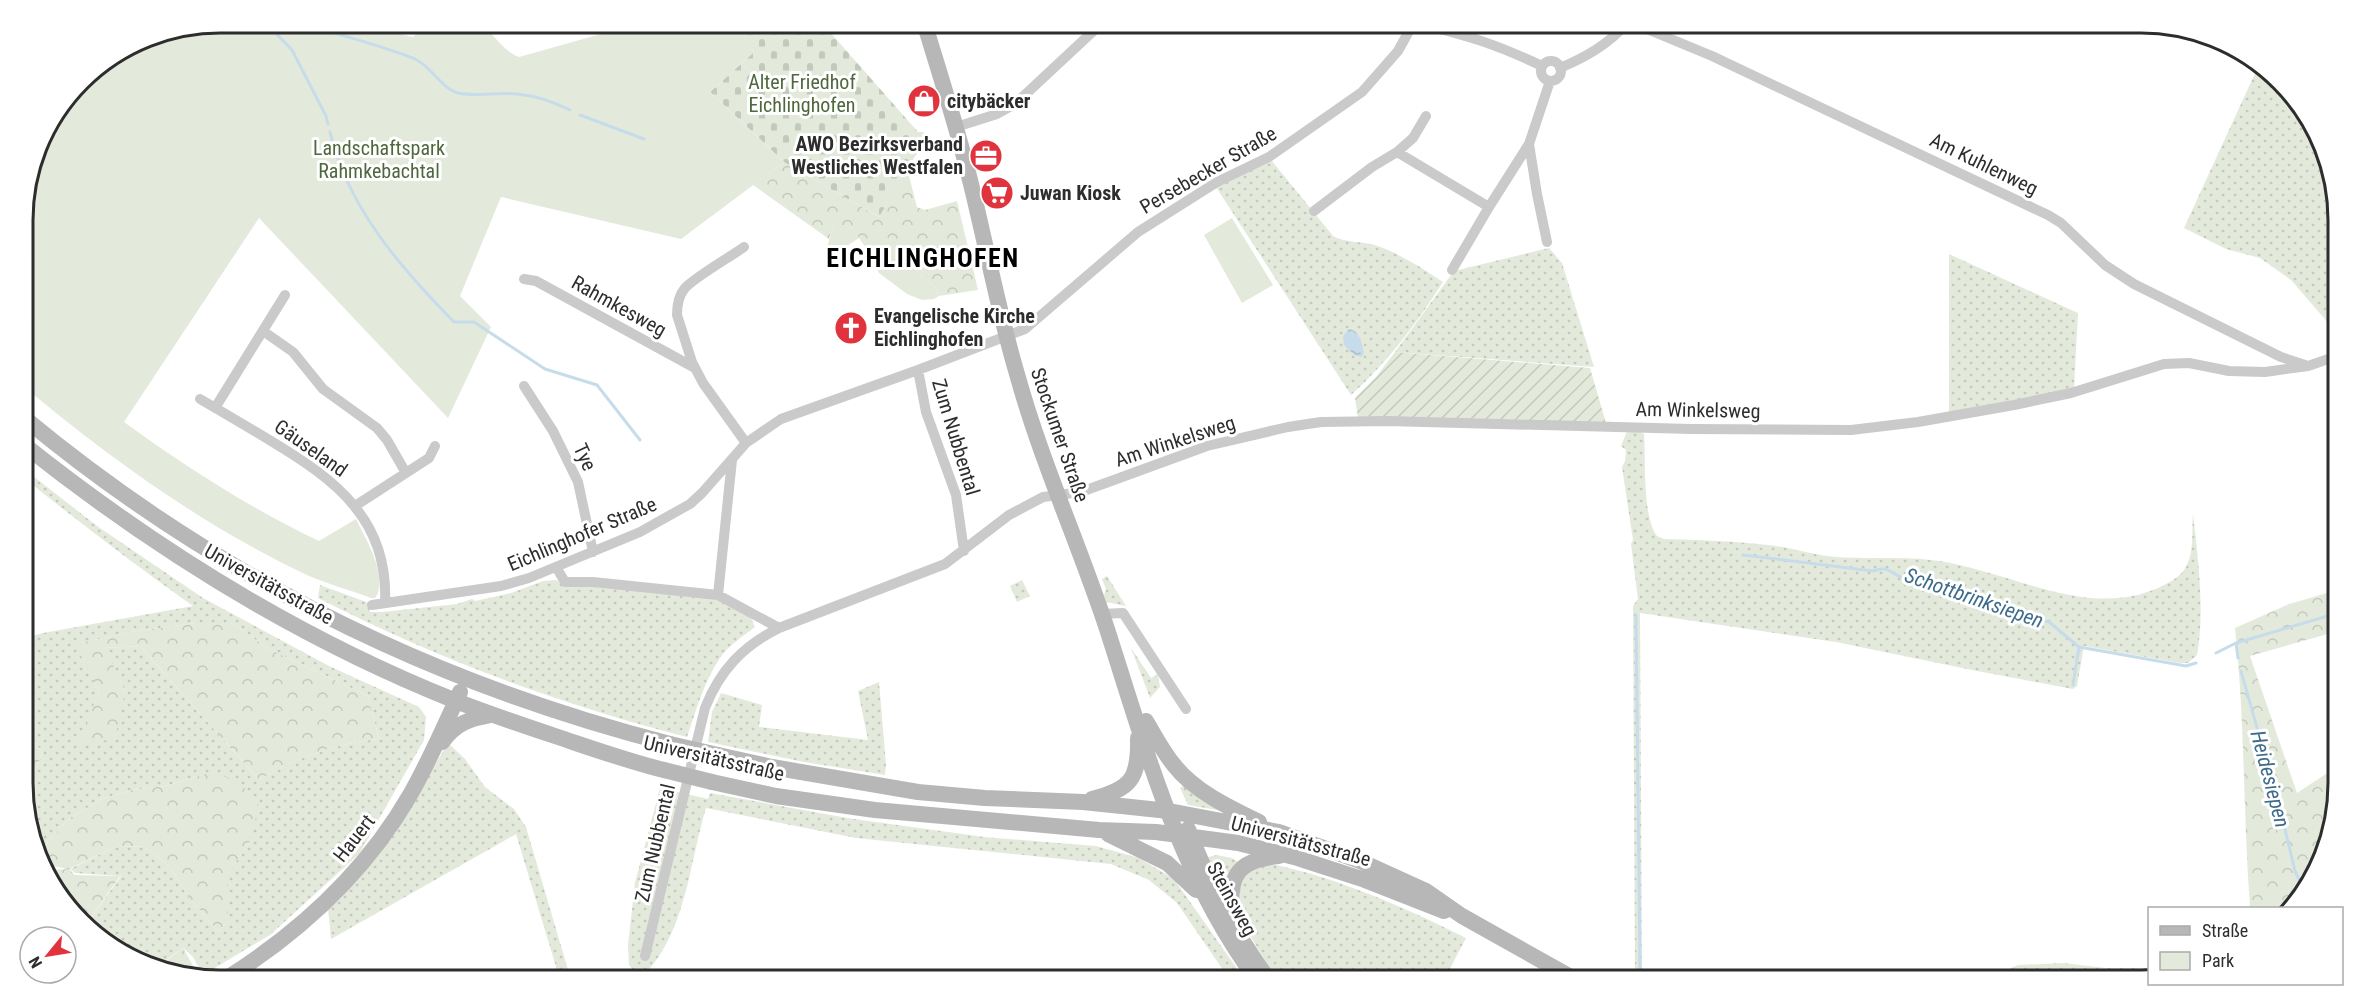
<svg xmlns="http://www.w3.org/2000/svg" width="2361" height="1003" font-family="'Roboto Condensed',sans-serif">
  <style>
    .grass { fill: url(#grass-dots); fill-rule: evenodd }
    .forest { fill: url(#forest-crowns) }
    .cemetery { fill: url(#cemetery-stones) }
    .park { fill: #e3eadb }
    .garden { fill: url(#garden-furrows) }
    .water { fill: url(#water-ripples) }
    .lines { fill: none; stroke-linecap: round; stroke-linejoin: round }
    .stream { stroke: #c7dcea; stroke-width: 3 }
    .street { stroke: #cacaca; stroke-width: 10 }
    .secondary { stroke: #b7b7b7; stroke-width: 16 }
    .secondary-bridge { stroke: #b7b7b7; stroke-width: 16 }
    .labels { text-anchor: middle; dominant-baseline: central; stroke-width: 6; stroke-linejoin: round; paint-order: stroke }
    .park-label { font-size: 20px; fill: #4f673c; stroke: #fff }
    .poi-label { font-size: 20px; font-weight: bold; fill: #2d2d2d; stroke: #fff; text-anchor: start }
    .street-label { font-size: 20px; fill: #2d2d2d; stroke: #fff }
    .water-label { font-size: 21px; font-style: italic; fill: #3e6c8c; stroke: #fff }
    .district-label { font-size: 26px; font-weight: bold; letter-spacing: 1.5px; fill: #000; stroke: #fff }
    .rim { fill: none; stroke: #2d2d2d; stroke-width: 3 }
  </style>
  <defs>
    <pattern id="grass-dots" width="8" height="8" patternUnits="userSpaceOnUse" patternTransform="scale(1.5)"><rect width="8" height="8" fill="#e3eadb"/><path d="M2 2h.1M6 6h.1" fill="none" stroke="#c3c9bc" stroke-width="1.8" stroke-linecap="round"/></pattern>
    <pattern id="forest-crowns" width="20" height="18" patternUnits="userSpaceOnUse" patternTransform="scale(1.5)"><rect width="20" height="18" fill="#e3eadb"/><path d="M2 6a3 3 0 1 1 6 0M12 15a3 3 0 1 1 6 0" fill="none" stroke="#c3c9bc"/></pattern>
    <pattern id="cemetery-stones" width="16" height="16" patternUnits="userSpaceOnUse" patternTransform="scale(1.5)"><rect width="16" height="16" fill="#e3eadb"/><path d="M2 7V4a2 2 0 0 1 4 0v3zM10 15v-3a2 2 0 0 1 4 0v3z" fill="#c3c9bc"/></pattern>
    <pattern id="garden-furrows" width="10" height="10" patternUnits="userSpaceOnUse" patternTransform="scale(1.5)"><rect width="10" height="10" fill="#e3eadb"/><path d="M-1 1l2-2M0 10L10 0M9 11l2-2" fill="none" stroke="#c3c9bc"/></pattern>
    <pattern id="water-ripples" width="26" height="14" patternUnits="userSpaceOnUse" patternTransform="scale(1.5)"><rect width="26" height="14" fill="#c7dcea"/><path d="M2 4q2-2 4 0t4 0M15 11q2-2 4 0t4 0" fill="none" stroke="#abbdc9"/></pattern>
  </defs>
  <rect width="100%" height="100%" fill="#fff"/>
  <path class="grass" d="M 2257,69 L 2297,100 L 2337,195 L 2337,333 L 2291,280 L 2260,258 L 2226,249 L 2184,228 Z
    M 1272,161 L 1333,236 C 1345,243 1361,241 1375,245 C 1399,253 1422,268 1443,282 C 1417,323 1387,363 1351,395 L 1216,187 Z
    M 1549,248 L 1562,263 L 1594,367 L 1395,352 L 1454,271 Z
    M 1949,254 L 2078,313 L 2074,389 L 1949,415 Z
    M 1627,431 L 1639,431 L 1644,434 C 1646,460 1642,516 1657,536 L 1664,539 C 1698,540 1734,541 1768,545 C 1788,547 1807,553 1826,556 C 1861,560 1897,556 1931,560 C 2012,569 2095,628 2173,580 C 2197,566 2191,537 2193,514 C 2198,557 2205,612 2197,655 L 2188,663 L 2180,663 L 2084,646 L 2077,686 L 2073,689 L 1972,670 L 1836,642 L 1640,613 L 1642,974 L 1642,977 L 1639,978 L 1635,974 L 1633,606 L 1638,599 L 1631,544 L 1633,540 L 1622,467 L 1625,461 L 1626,450 L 1621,446 Z
    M 24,469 L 97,526 L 203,598 L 329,666 L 419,707 L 426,717 L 424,740 L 359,854 L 270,935 L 203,975 L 193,957 L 183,948 L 162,963 L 160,969 L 145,966 L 88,922 L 121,876 L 75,873 L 70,869 L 117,846 L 145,847 L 169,866 L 191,900 L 218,931 L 228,921 L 228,873 L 249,843 L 206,774 L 165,786 L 132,790 L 102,799 L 70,818 L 48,841 L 43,854 L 24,809 L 24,790 L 43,753 L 33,740 L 24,742 L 24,638 L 43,633 L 193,606 C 135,565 79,522 24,478 ZM 196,623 L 231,623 L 269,649 L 368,696 L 379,739 C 333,744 298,757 259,780 L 140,646 L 104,648 L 125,691 L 78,744 L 99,692 L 76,644 L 130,632 Z
    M 1107,576 L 1126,606 L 1106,602 L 1104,595 L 1106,589 L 1102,579 Z
    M 556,580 L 565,584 L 721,599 L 751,618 L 755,627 C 743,636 728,646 720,658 C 704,681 696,711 687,737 C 558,704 436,658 318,598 L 320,585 L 369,603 L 370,612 L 382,612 L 457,604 L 472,599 L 475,601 L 511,593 L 543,581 Z
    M 1022,580 L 1030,596 L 1017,602 L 1010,586 Z
    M 1131,648 L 1151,678 L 1158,674 L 1160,687 L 1150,698 Z
    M 879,682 L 886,765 L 885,775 L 804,762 L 708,742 L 712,712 L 721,693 L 762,705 L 759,727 L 868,740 L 858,691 Z
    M 448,743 L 465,759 L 485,787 L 514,809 L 526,827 L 571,980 L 560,980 L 516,834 L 331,939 L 328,908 L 391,837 Z
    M 1185,784 L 1223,811 L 1188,805 L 1180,788 Z
    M 660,788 L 708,799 L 710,793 L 847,818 L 984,837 L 1096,846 L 1139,858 L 1174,879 L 1245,980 L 1230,980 L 1177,903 L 1149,880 L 1111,864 L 856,838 L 706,808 C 689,864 686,936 640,979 L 629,965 L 628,945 L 635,883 Z
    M 1217,855 L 1232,858 L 1240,863 L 1224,891 L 1208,857 Z
    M 1271,864 C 1339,878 1404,907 1466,938 L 1444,980 L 1278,980 C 1263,956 1217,896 1249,871 C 1254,867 1264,866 1271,864 Z
    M 2063,963 L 2106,968 L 2149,968 L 2149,976 L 2116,977 L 2056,971 L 2027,972 L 1998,980 L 1983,980 L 2018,965 Z"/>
  <path class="forest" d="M 784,162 L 879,217 L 907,168 L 917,207 L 925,210 L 957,201 L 978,290 L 939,296 L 935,287 L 921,276 L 929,262 L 878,233 L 868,251 L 852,228 L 834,224 L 829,239 L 753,185 Z
    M 2338,590 L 2338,631 L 2250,656 L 2297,793 L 2338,766 L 2338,783 L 2324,858 L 2285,908 L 2248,908 L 2250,907 C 2243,814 2245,720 2235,628 L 2289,604 Z
    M 196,623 L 231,623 L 269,649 L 368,696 L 379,739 C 333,744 299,757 259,780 L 140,646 L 105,648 L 125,691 L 115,739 L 77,744 L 99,692 L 75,644 L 130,632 Z
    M 33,740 L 43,753 L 24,790 L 24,742 Z
    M 206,774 C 235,775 243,784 259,806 L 249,843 L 228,873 L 228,921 L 218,931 L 191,900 L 169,866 L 145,847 L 117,846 L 69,869 L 75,875 L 120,876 L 88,922 L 64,903 L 50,870 L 68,869 L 48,865 L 43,855 L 48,841 L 70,818 L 102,799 L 132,790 L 165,786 Z
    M 183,948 L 199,976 L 160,969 L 162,964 Z"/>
  <path class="cemetery" d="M 737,23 L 822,23 L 918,132 L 924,132 L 926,138 L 879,217 L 784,162 L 710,92 L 754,52 Z"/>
  <path class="park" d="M 220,22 L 351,23 L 413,37 L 427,23 C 439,23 469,19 479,24 C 495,33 501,50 519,57 L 640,23 L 697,23 L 702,27 L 710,23 L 737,22 L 754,52 L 710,92 L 784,162 L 681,239 L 501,197 L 460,296 L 491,327 L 448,418 L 259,218 L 124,422 C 186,467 250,508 319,541 L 356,519 C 365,537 390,579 375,598 L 371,598 C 350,590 327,584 307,575 C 203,526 111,459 23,386 L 23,207 L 43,133 L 90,72 L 145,37 Z
    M 1232,218 L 1273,285 L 1242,303 L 1204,235 Z
    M 834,223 L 852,228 L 859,238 L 844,248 L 843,257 L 827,247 Z
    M 878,232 L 929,262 L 921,276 L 935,287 L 939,296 L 934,299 L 922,300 L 907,294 L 879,273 L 868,251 Z"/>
  <path class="garden" d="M 1395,352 L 1590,368 L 1606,423 L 1358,418 L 1355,398 L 1376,377 Z"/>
  <path class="water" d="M 1348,329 C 1360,330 1361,342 1364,352 L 1362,357 L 1354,355 L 1344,345 L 1343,337 Z"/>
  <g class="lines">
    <path class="stream" d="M 265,22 L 292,50 L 326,116 L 328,124
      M 302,22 C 339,36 378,44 415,59 C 431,66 442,89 458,93 C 478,97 498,92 517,94 C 536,96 554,102 570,110
      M 580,115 L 644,139
      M 330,132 C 348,208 401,268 454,322 L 474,322 L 545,369 L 597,385 L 640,440
      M 1743,555 L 1873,571 C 1885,567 1887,569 1897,575 C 1903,579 1911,580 1917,583 L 2049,622 L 2079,647 L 2186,666 L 2196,663
      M 1636,615 L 1640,970
      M 2236,643 L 2238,658
      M 2216,653 L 2236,643 L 2338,613
      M 2241,671 L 2281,813 L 2295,871 L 2302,886
      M 2073,685 L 2079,647"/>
    <path class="street" d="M 488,23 L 489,22
      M 1414,23 C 1462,33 1498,45 1542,66
      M 1626,24 L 1642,27 L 1712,56 L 2048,215 L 2061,223 L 2105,265 L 2134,284 L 2281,357 L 2305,365
      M1541 71a10 10 0 1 1 20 0a10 10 0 1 1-20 0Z
      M 1560,68 C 1586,57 1609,44 1628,22
      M 956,127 L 997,114 L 1015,104 L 1103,22
      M 1529,144 L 1537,194 L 1547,242
      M 1397,152 L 1489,207
      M 1314,211 L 1372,167 L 1397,152 L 1413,138 L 1426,116
      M 744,247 C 730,257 695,277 685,288 C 679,295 677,305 677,315 L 692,362 L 703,383 L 746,443
      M 1452,270 L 1489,207 L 1529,144 L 1550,81
      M 524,279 L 536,281 L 695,368
      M 263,331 L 293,352 L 323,389 L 377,428 L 387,440 L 406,473
      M 918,370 L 926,412 L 956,495 L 964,551
      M 524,386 L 553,431 L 578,482 L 593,552
      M 200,399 C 224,413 248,427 271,441 C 336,480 389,520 385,603
      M 215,408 L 285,295
      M 355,506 L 429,458 L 435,446
      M 556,567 L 565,582 L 593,582 L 718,595 L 779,628
      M 718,595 L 732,460
      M 372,605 L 501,586 L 529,578 L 640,532 L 690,504 L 702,493 L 746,443 L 781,419 L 918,370 L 1025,329 L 1138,232 L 1217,182 L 1269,157 L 1362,92 L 1398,51 L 1414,22
      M 1102,614 L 1123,613 L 1186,709
      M 645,956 L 705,708 C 720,670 743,646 779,628 L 945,564 L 1009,515 L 1043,497 L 1081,492 L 1207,446 L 1288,427 L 1321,422 L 1387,421 L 1691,429 L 1851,430 L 1918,422 L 2014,405 L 2071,393 L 2164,364 L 2189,363 L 2229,371 L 2265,372 L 2308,366 L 2337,356"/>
    <path class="secondary" d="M 924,22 C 940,75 957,127 970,180 C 986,244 998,310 1017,374 C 1041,461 1079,544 1107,629 C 1146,750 1180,877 1257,980
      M 23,417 C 213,575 431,683 670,744
      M 23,444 C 155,549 300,639 456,701 C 489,714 522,725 555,736 C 591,748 627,761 664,770
      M 1146,721 C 1155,736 1163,752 1174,765 C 1194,791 1230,808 1259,822
      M 442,742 C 456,723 469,719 491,715
      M 718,755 L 772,767 L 918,792 L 985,798 L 1083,802 L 1169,811 L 1279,832 L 1360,861 L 1426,891 L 1462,916 L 1576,980
      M 712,782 L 776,796 L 875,810 L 1099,830 L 1156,832 L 1238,843 L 1294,857 L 1365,880 L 1444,911
      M 1092,799 C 1131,789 1139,779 1138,738
      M 1188,829 C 1208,881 1236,935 1269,980
      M 1108,834 L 1167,863 L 1196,890
      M 1232,914 C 1228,874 1239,860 1279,856
      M 224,980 C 299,933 365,873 410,795 C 429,762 444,727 460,692"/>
    <path class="secondary-bridge" d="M 670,744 L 718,755
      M 664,770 L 712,782"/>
  </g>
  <defs>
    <symbol id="shop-disc" viewBox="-11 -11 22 22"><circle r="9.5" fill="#e0333d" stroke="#fff"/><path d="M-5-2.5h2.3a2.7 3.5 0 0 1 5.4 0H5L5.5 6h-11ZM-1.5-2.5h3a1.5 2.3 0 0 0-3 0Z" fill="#fff"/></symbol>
    <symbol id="office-disc" viewBox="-11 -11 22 22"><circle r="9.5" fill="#e0333d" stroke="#fff"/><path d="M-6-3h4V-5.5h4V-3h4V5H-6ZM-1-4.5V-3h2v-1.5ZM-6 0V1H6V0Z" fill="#fff"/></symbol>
    <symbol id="supermarket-disc" viewBox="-11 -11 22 22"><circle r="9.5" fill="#e0333d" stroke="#fff"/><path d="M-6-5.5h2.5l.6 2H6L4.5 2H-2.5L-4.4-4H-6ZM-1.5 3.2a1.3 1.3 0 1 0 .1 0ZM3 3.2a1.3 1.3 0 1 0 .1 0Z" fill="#fff"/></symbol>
    <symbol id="church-disc" viewBox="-11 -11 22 22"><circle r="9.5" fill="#e0333d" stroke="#fff"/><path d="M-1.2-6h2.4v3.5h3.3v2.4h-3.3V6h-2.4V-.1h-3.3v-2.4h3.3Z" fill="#fff"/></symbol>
  </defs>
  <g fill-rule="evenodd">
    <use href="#shop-disc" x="905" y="82" width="38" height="38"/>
    <use href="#office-disc" x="967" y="137" width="38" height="38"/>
    <use href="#supermarket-disc" x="978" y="174" width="38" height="38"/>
    <use href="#church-disc" x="832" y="309" width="38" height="38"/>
  </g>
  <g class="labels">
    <g class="park-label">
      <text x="802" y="82">Alter Friedhof<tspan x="802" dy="23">Eichlinghofen</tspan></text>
      <text x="379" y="148">Landschaftspark<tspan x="379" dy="23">Rahmkebachtal</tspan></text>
    </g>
    <g class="poi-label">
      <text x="947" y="101">citybäcker</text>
      <text x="963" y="144" text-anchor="end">AWO Bezirksverband<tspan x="963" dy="23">Westliches Westfalen</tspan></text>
      <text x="1020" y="193">Juwan Kiosk</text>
      <text x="874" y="316">Evangelische Kirche<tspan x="874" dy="23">Eichlinghofen</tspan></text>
    </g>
    <g class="street-label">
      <text transform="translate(1984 164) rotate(26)">Am Kuhlenweg</text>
      <text transform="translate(1208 170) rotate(-30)">Persebecker Straße</text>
      <text transform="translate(619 306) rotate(29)">Rahmkesweg</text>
      <text transform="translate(1698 410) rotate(1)">Am Winkelsweg</text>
      <text transform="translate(1060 435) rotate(71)">Stockumer Straße</text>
      <text transform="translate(956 437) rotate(73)">Zum Nubbental</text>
      <text transform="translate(1175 441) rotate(-18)">Am Winkelsweg</text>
      <text transform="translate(311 448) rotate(35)">Gäuseland</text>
      <text transform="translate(585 457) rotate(65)">Tye</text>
      <text transform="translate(582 534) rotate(-23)">Eichlinghofer Straße</text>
      <text transform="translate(269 584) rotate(29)">Universitätsstraße</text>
      <text transform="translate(714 758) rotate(13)">Universitätsstraße</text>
      <text transform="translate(354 838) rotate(-52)">Hauert</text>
      <text transform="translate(1301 841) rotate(15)">Universitätsstraße</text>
      <text transform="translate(655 843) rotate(-77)">Zum Nubbental</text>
      <text transform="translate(1232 899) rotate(61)">Steinsweg</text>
    </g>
    <g class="water-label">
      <text transform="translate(1974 598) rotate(19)">Schottbrinksiepen</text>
      <text transform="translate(2270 779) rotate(75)">Heidesiepen</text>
    </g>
    <g class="district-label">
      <text x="923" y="258">EICHLINGHOFEN</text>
    </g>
  </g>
  <path d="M0 0H2361V1003H0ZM220 33H2141A187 187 0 0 1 2328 220V783A187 187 0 0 1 2141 970H220A187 187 0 0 1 33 783V220A187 187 0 0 1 220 33Z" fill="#fff" fill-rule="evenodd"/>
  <path class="rim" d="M220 33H2141A187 187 0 0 1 2328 220V783A187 187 0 0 1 2141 970H220A187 187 0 0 1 33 783V220A187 187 0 0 1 220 33Z"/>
  <rect x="2148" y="907" width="195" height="78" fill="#ffffff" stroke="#ababab" stroke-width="1.5"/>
  <rect x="2160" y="926" width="30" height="9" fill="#b7b7b7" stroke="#ababab" stroke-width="1.5"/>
  <text x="2202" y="937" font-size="18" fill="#2d2d2d">Straße</text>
  <rect x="2160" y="952" width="30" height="18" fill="#e3eadb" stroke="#ababab" stroke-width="1.5"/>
  <text x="2202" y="967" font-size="18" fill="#2d2d2d">Park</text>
  <g transform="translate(48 955) rotate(240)"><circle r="28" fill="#ffffff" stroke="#ababab" stroke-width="1.5"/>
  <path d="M0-4.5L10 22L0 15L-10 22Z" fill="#e0333d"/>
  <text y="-9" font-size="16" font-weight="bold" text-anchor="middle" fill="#2d2d2d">N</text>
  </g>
</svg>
